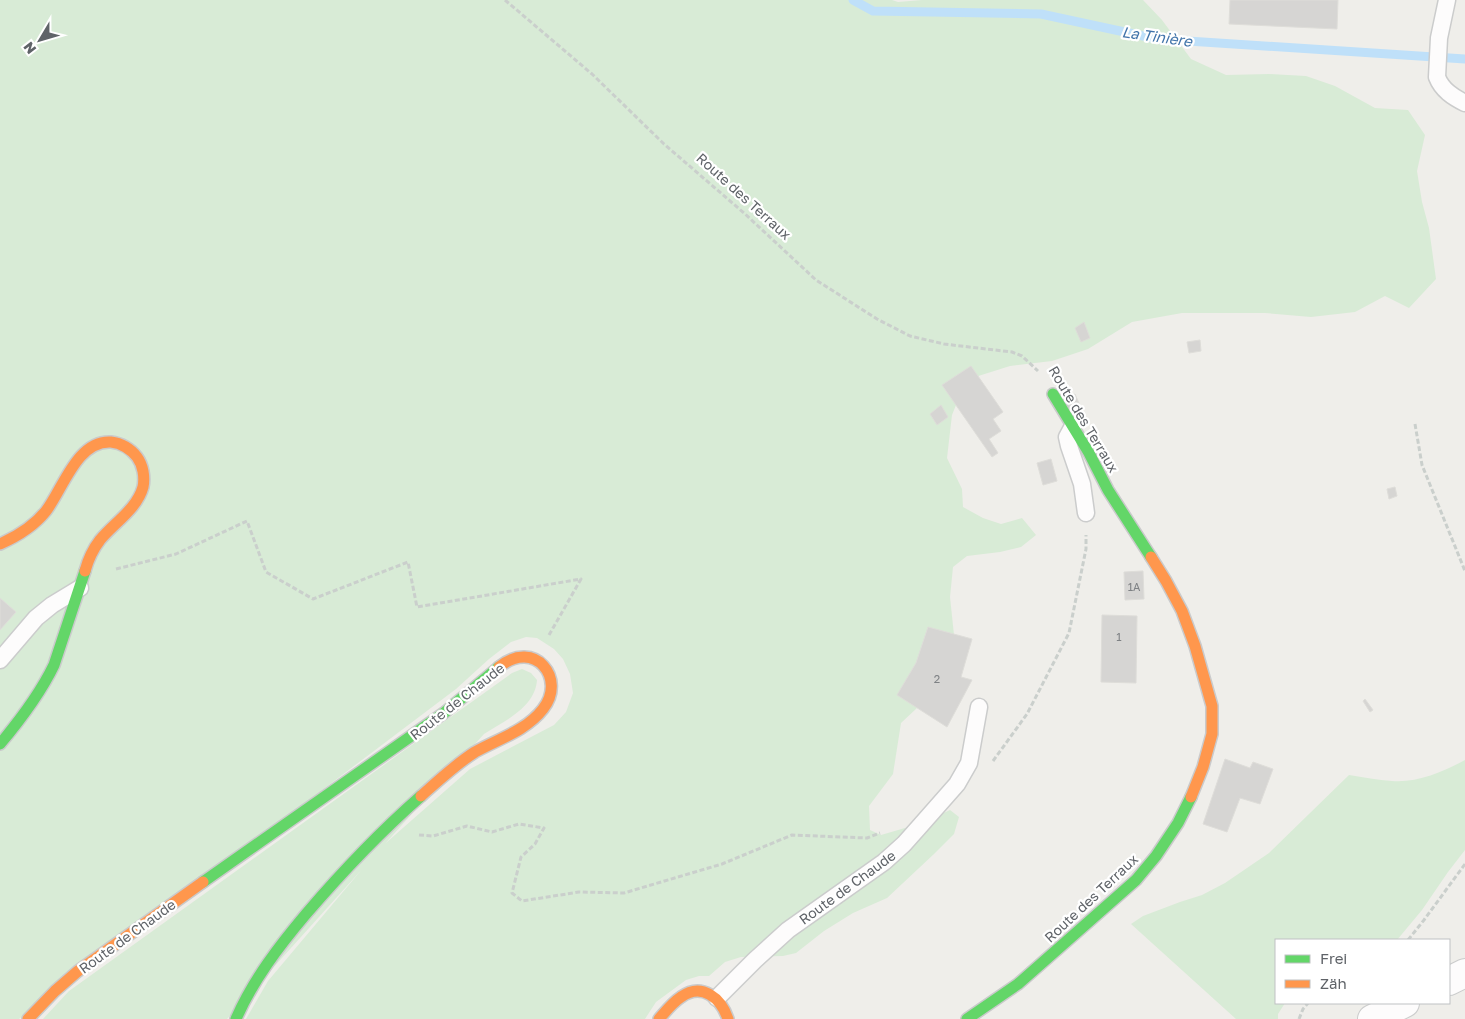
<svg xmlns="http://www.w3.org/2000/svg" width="1465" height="1019" font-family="'Golos Text',sans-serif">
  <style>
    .green { fill: #d8ebd6 }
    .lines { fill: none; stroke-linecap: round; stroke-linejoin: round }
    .stream { stroke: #bfe0f9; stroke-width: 9 }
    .building { fill: #d6d5d3; stroke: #deddd9 }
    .lane-casing { stroke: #cbcccc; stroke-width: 19 }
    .street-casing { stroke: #cbcccc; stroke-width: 30 }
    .fast-casing { stroke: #cacacb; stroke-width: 14 }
    .slow-casing { stroke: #cacacb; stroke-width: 14 }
    .path { stroke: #cacfcc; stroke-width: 3; stroke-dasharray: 5 2.5; stroke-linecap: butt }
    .lane { stroke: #fdfcfc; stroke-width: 16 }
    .street { stroke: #fdfcfc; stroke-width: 28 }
    .fast { stroke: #63d668; stroke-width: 11 }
    .slow { stroke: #ff974d; stroke-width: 11 }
    .labels { text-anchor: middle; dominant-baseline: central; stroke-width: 4.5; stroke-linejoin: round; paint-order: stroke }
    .number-label { font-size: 11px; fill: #7e8184 }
    .street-label { font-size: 14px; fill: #5f6368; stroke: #fff }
    .water-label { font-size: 15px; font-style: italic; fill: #4174aa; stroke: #fff }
  </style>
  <rect width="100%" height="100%" fill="#efeeea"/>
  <path class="green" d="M 0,0 L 892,0 L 898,2 L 922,0 L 1143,0 L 1162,20 L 1191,59 L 1226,75 L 1269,74 L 1306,76 L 1335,86 L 1375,108 L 1408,110 L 1425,135 L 1417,171 L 1422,202 L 1429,228 L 1436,279 L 1409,308 L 1385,296 L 1355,312 L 1311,317 L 1265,313 L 1182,313 L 1132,322 L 1088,349 L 1052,361 L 1010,366 L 972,378 L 958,400 L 952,415 L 947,458 L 962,489 L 963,507 L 983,518 L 1001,524 L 1022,518 L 1036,535 L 1021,547 L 1000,552 L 967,556 L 953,567 L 950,597 L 954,635 L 928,691 L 917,708 L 901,723 L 893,774 L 869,806 L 870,830 L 881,835 L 922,823 L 950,810 L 959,817 L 954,834 L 934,854 L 887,898 L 853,913 L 824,931 L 796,953 L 783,956 L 741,957 L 725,962 L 709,976 L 699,976 L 686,980 L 656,1002 L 645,1019 L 246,1019 L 268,981 L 379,849 L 470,769 L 554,725 L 566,712 L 573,693 L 570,674 L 563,659 L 554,649 L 537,638 L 526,637 L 511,642 L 489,659 L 456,689 L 19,1019 L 0,1019 Z
    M 522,669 L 531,673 L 537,680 C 535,708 504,721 484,734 L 227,1019 L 43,1019 L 69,991 L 512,673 Z
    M 1465,760 L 1465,850 L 1448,872 L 1422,910 L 1397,940 L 1276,940 L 1276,1003 L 1285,1003 L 1278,1014 L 1278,1019 L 1236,1019 L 1131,924 L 1143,916 L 1180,902 L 1202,895 L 1225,883 L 1269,853 L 1349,775 C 1363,777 1378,780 1392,781 C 1417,783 1443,772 1465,760 Z"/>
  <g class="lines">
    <path class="stream" d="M 853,0 L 873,11 L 1041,14 L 1157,39 L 1465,59"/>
  </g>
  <path class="building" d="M 1230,0 L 1338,0 L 1337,29 L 1229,24 Z
    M 1084,322 L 1090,338 L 1081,342 L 1075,328 Z
    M 1200,340 L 1201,351 L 1189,353 L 1187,342 Z
    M 971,366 L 1003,412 L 993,419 L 1001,431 L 989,439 L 998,453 L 992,457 L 942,385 Z
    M 1075,394 L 1081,408 L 1070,412 L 1064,399 Z
    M 941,405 L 948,417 L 937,425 L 930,414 Z
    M 1051,459 L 1057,481 L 1043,485 L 1037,463 Z
    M 1395,487 L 1397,496 L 1389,499 L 1387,489 Z
    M 1143,571 L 1144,599 L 1125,600 L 1124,572 Z
    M 0,598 L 16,612 L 0,630 Z
    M 1102,615 L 1137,616 L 1136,683 L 1101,682 Z
    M 928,627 L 972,639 L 961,677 L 972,680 L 947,727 L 897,695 L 916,663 Z
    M 1365,699 L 1373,710 L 1370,712 L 1363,701 Z
    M 1225,759 L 1250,768 L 1253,762 L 1273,769 L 1260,804 L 1240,798 L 1227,832 L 1203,824 Z"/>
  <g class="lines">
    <defs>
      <path id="lane" d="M 1447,0 L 1439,38 L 1437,77 C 1442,90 1453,97 1465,103
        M 1073,426 L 1067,437 L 1069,446 L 1082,484 L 1086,513
        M 0,660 L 36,618 L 52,605 L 80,588
        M 717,998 L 755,960 L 788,930 L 884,862 L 904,844 L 920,826 L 957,784 L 969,763 L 979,707"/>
      <path id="street" d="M 1449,981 L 1465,973
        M 1372,1019 L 1405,1003"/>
      <path id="fast" d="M 1053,394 L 1089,453 L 1108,490 L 1151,557
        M 0,744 C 21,719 40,694 54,665 L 85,571
        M 203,882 L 444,713 L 499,667
        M 236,1019 C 253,980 279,946 306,914 C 342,872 380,832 421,796
        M 967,1019 L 1018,984 L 1136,880 L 1156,856 L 1178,823 L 1191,797"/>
      <path id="slow" d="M 0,544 C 18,536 34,526 46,511 C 63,489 77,440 111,442 C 121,443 131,449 137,457 C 143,465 145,477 143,487 C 137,509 114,523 100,540 C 93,549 88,560 85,571
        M 1151,557 L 1166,581 L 1182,611 L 1195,646 L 1212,706 L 1212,734 L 1203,767 L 1191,797
        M 421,796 C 438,781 456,764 475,752 C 498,739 526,731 543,709 C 567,679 535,638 499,667
        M 28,1019 L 55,991 L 78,971 L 203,882
        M 659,1019 C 666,1011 672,1003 681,997 C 702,982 721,998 728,1019"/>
    </defs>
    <use href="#lane" class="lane-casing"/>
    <use href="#street" class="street-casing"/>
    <use href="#fast" class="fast-casing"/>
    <use href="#slow" class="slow-casing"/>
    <path class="path" d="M 505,0 L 592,74 L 664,144 L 744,213 L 816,280 L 877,319 L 910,336 L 944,344 L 1012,352 L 1022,356 L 1038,371
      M 1415,424 L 1422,465 L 1465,571
      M 116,569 L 176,554 L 247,521 L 266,572 L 313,599 L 408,562 L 417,607 L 581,579 L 549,635
      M 993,761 L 1027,714 L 1069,633 L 1086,549 L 1086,535
      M 419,835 L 433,836 L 467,826 L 492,832 L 519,824 L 544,828 L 535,844 L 521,857 L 512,893 L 522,901 L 579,892 L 624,893 L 722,864 L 792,835 L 867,838 L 880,833
      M 1408,940 L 1424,920 L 1465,864
      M 1299,1019 L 1303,1009 L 1308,1003"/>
    <use href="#lane" class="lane"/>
    <use href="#street" class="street"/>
    <use href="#fast" class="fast"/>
    <use href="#slow" class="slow"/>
  </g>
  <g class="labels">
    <g class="number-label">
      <text x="1134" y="586">1A</text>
      <text x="1119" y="636">1</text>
      <text x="937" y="678">2</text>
    </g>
    <g class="street-label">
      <text transform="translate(744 196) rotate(42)">Route des Terraux</text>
      <text transform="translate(1084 419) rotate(59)">Route des Terraux</text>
      <text transform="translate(457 701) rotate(-38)">Route de Chaude</text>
      <text transform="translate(847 887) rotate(-36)">Route de Chaude</text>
      <text transform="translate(1091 898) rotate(-43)">Route des Terraux</text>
      <text transform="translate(127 936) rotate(-36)">Route de Chaude</text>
    </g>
    <g class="water-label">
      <text transform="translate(1157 36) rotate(8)">La Tinière</text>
    </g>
  </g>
  <rect x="1275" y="939" width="175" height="65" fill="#ffffff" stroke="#bfc1c3"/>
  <rect x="1285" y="955" width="25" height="8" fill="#63d668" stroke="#bfc1c3"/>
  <text x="1320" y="964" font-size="15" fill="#5f6368">Frei</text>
  <rect x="1285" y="980" width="25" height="8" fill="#ff974d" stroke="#bfc1c3"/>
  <text x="1320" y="989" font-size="15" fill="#5f6368">Zäh</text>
  <g transform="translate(40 40) rotate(232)" stroke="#ffffff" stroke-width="4" paint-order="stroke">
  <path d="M0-4L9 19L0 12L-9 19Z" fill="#5f6368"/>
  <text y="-8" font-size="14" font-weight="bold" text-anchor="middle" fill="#5f6368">N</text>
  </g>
</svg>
